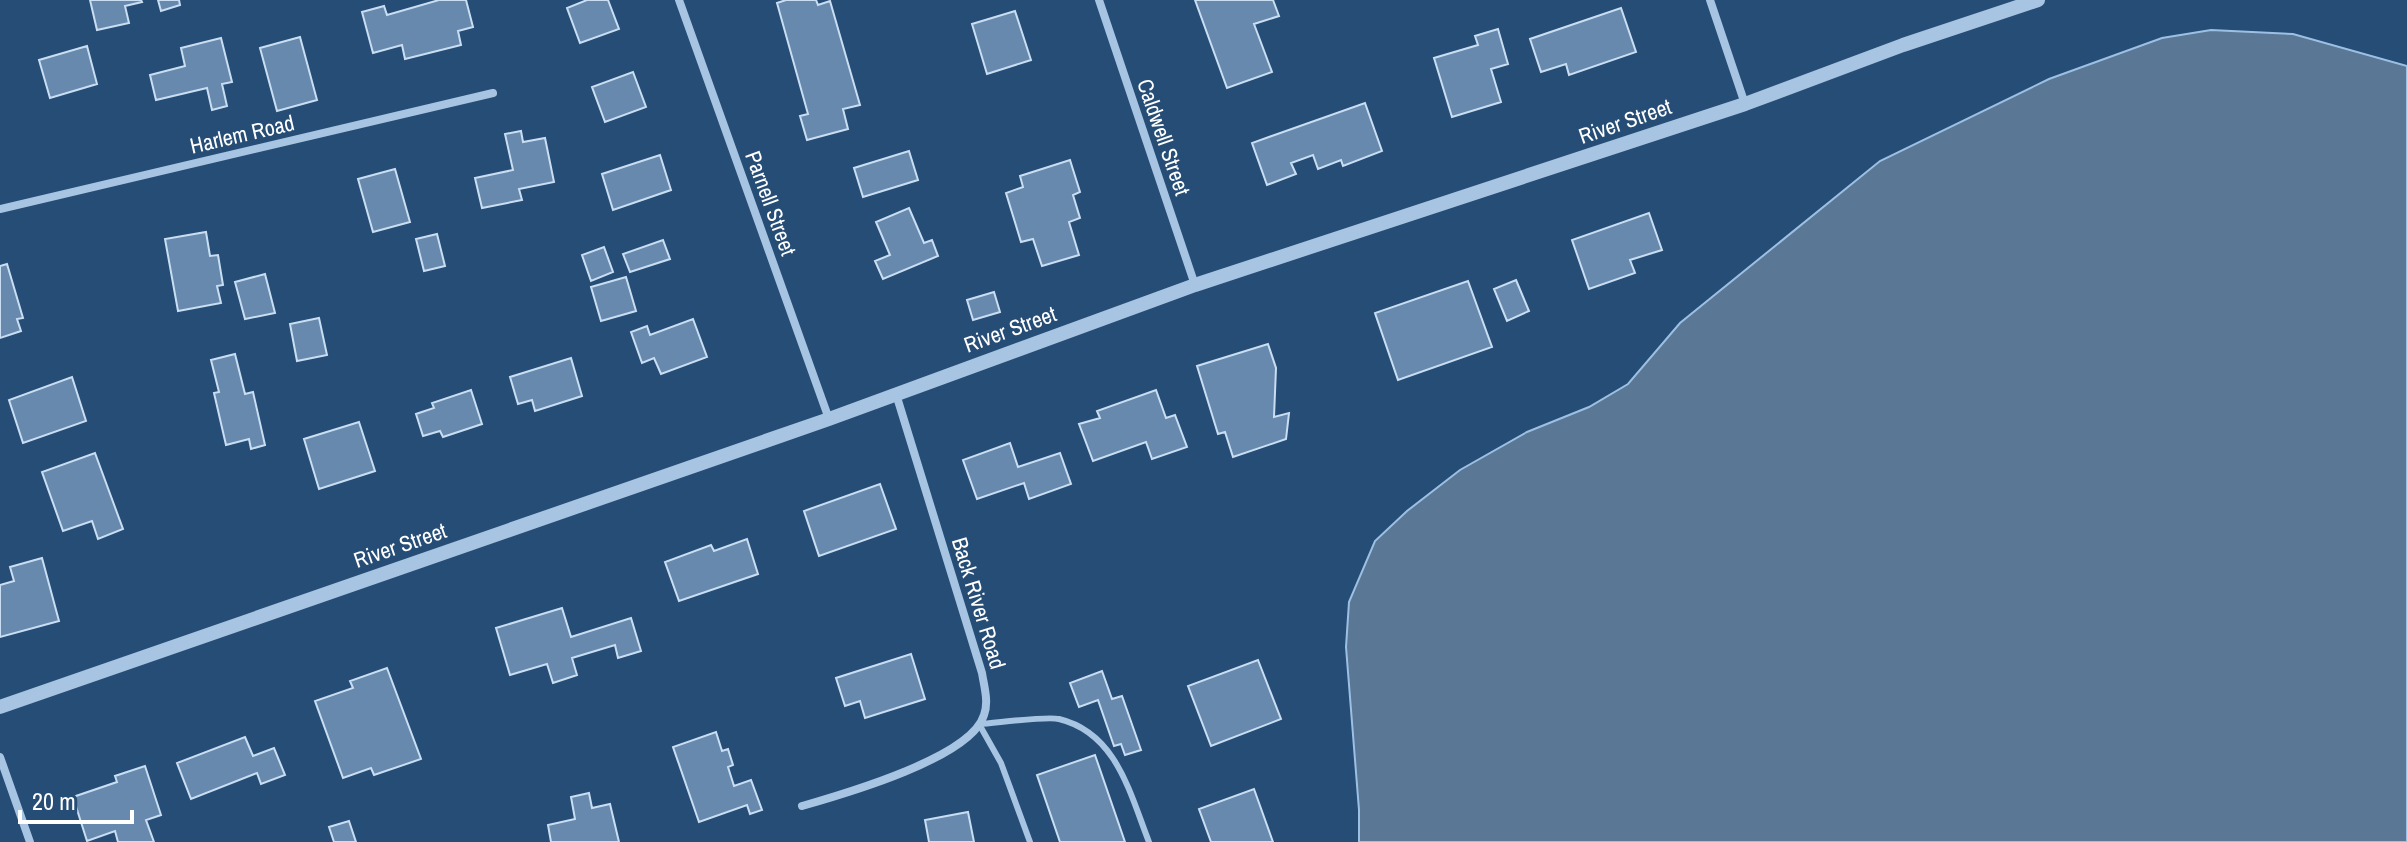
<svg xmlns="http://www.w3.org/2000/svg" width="2407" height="842" font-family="'Archivo Narrow',sans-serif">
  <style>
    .water { fill: #5a7795; stroke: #9cc0e3; stroke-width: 2 }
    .building { fill: #6689ad; stroke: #c9def2; stroke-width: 2 }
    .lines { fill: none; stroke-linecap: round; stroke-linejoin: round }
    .service { stroke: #a7c5e2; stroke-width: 6 }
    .minor { stroke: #a7c5e2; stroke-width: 8 }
    .tertiary { stroke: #a7c5e2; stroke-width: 14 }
    .labels { text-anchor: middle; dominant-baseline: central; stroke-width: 6; stroke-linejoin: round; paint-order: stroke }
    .street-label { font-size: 22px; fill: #fff; stroke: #264d76 }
  </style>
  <rect width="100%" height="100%" fill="#264d76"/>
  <path class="water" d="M 2211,30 L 2293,34 L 2407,66 L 2407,842 L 1359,842 L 1359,810 L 1346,647 L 1349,602 L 1375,541 L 1407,511 L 1460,470 L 1527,432 L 1589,407 L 1628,384 L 1680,323 L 1880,161 L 2049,79 L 2162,38 Z"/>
  <path class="building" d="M 90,0 L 141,0 L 142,2 L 125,6 L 129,23 L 97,30 Z
    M 158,0 L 179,0 L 180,5 L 161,11 Z
    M 439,0 L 466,0 L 473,27 L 458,31 L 461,45 L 405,59 L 402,45 L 373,53 L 362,12 L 384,6 L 387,15 Z
    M 587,0 L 608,0 L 619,29 L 580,43 L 567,8 Z
    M 786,0 L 816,0 L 818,5 L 830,1 L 860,105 L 843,109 L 848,129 L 807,140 L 800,116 L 808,114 L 777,3 Z
    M 1195,0 L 1273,0 L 1279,16 L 1254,24 L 1272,72 L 1227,88 Z
    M 1621,8 L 1636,52 L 1569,75 L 1566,64 L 1541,72 L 1530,39 Z
    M 1015,11 L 1031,60 L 987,74 L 972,24 Z
    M 1498,29 L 1508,64 L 1491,69 L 1501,102 L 1452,117 L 1434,58 L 1478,45 L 1475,36 Z
    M 300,37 L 317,100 L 277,111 L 260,48 Z
    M 221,38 L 232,82 L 222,84 L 227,106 L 212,110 L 207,88 L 156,100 L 150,75 L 185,66 L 181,48 Z
    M 87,46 L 97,84 L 50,98 L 39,60 Z
    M 633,72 L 646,107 L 605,122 L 592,87 Z
    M 1365,103 L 1382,151 L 1343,166 L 1341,160 L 1318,169 L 1313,155 L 1291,163 L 1296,174 L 1267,185 L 1252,143 Z
    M 521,131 L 523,142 L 545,138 L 554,182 L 519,189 L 522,200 L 482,208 L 475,178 L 513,170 L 505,134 Z
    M 909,151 L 918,180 L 863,197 L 854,168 Z
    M 660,155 L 671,190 L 613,210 L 602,174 Z
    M 1070,160 L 1080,192 L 1073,195 L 1080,218 L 1069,222 L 1079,255 L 1042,266 L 1033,239 L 1021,242 L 1006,193 L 1023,187 L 1020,176 Z
    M 395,169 L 410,222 L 373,232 L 358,179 Z
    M 909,208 L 924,243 L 932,240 L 938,256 L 883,279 L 875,261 L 890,255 L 876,222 Z
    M 1649,213 L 1662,250 L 1630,260 L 1635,273 L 1589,289 L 1572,240 Z
    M 206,232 L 210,256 L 218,255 L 223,285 L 217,286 L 221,303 L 178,311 L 165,239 Z
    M 437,234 L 445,266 L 424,271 L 416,239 Z
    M 663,240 L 670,259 L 630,272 L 623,254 Z
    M 604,247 L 613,272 L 591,281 L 582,255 Z
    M 7,264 L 23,318 L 17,319 L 21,331 L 0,338 L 0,266 Z
    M 265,274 L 275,313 L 245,319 L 235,282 Z
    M 626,277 L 636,311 L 601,321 L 591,287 Z
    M 1516,280 L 1529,311 L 1507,321 L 1494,289 Z
    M 1468,281 L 1492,347 L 1398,380 L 1375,313 Z
    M 994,292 L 1000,312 L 973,320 L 967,300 Z
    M 319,318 L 327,355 L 297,361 L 290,324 Z
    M 693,319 L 707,357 L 661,374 L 654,358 L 642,363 L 631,332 L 647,326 L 650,335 Z
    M 1268,344 L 1276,368 L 1274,417 L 1289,413 L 1286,439 L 1233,457 L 1225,432 L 1218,434 L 1197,366 Z
    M 235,354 L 245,394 L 253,392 L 265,445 L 251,449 L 249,439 L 226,445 L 214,393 L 219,392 L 211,360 Z
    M 571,358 L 582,396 L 535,411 L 532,400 L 518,404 L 510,377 Z
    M 72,377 L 86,421 L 23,443 L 9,400 Z
    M 471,390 L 482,424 L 443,437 L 440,431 L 423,436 L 416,414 L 434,408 L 432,403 Z
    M 1156,390 L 1166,418 L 1175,415 L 1187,447 L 1152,459 L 1146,442 L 1093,461 L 1079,424 L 1100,418 L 1097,411 Z
    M 359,422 L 375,471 L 319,489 L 304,439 Z
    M 1010,443 L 1018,467 L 1060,453 L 1071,484 L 1029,499 L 1024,483 L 977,499 L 963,460 Z
    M 95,453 L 123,529 L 98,539 L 92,521 L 63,531 L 42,472 Z
    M 880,484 L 896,529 L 819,556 L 804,511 Z
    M 747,539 L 758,574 L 679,601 L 665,562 L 711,545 L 714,551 Z
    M 42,558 L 59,621 L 0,637 L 0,585 L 14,581 L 10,567 Z
    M 562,608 L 571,637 L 631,618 L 641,651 L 618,658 L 615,645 L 572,658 L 577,675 L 553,683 L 547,664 L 510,675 L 496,628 Z
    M 911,654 L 925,699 L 865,718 L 860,701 L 845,706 L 836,678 Z
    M 1258,660 L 1281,719 L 1211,746 L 1188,686 Z
    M 387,668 L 421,759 L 374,775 L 371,768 L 343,778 L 315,701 L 353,688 L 350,681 Z
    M 1102,671 L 1112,699 L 1122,696 L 1141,750 L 1125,755 L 1121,744 L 1114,746 L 1098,700 L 1079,707 L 1070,683 Z
    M 716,732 L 722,751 L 728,749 L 733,765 L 728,767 L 734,786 L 751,780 L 762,810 L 750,814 L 747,805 L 699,822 L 673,747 Z
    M 245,737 L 253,756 L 274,748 L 285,775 L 261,784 L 257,773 L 191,799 L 177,763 Z
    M 1095,755 L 1125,842 L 1060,842 L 1037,775 Z
    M 145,766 L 161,815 L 146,820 L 154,842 L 118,842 L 115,831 L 87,841 L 73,797 L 117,782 L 115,776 Z
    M 1254,789 L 1273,842 L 1211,842 L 1199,809 Z
    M 589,793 L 592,808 L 610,804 L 619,842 L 551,842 L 548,825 L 575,819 L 571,797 Z
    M 968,812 L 974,842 L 929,842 L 925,820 Z
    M 349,821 L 356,842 L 334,842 L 329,827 Z"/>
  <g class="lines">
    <path class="service" d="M 1030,842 L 1001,763 L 979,724 C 996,723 1046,716 1059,719 C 1117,733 1130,794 1149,842"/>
    <path class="minor" d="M 679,0 L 829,419
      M 1099,0 L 1195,285
      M 1710,0 L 1745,104
      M 0,209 L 493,93
      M 0,757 L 30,842
      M 802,806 C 844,794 971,758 984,715 C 989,702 984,686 982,673 L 896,394"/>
    <path class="tertiary" d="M 0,707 L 829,419 L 1195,285 L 1745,104 L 1903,45 L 2038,0"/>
  </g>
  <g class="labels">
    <g class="street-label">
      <text transform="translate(1625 121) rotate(-19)">River Street</text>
      <text transform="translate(242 134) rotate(-13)">Harlem Road</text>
      <text transform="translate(1164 137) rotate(71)">Caldwell Street</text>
      <text transform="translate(771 203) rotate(70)">Parnell Street</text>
      <text transform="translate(1010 329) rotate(-20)">River Street</text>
      <text transform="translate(400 545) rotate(-19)">River Street</text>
      <text transform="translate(979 603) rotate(73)">Back River Road</text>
    </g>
  </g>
  <path d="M20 810v12h112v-12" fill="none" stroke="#ffffff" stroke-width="4"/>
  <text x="32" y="810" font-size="24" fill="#ffffff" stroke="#264d76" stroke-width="6" paint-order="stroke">20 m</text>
</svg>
